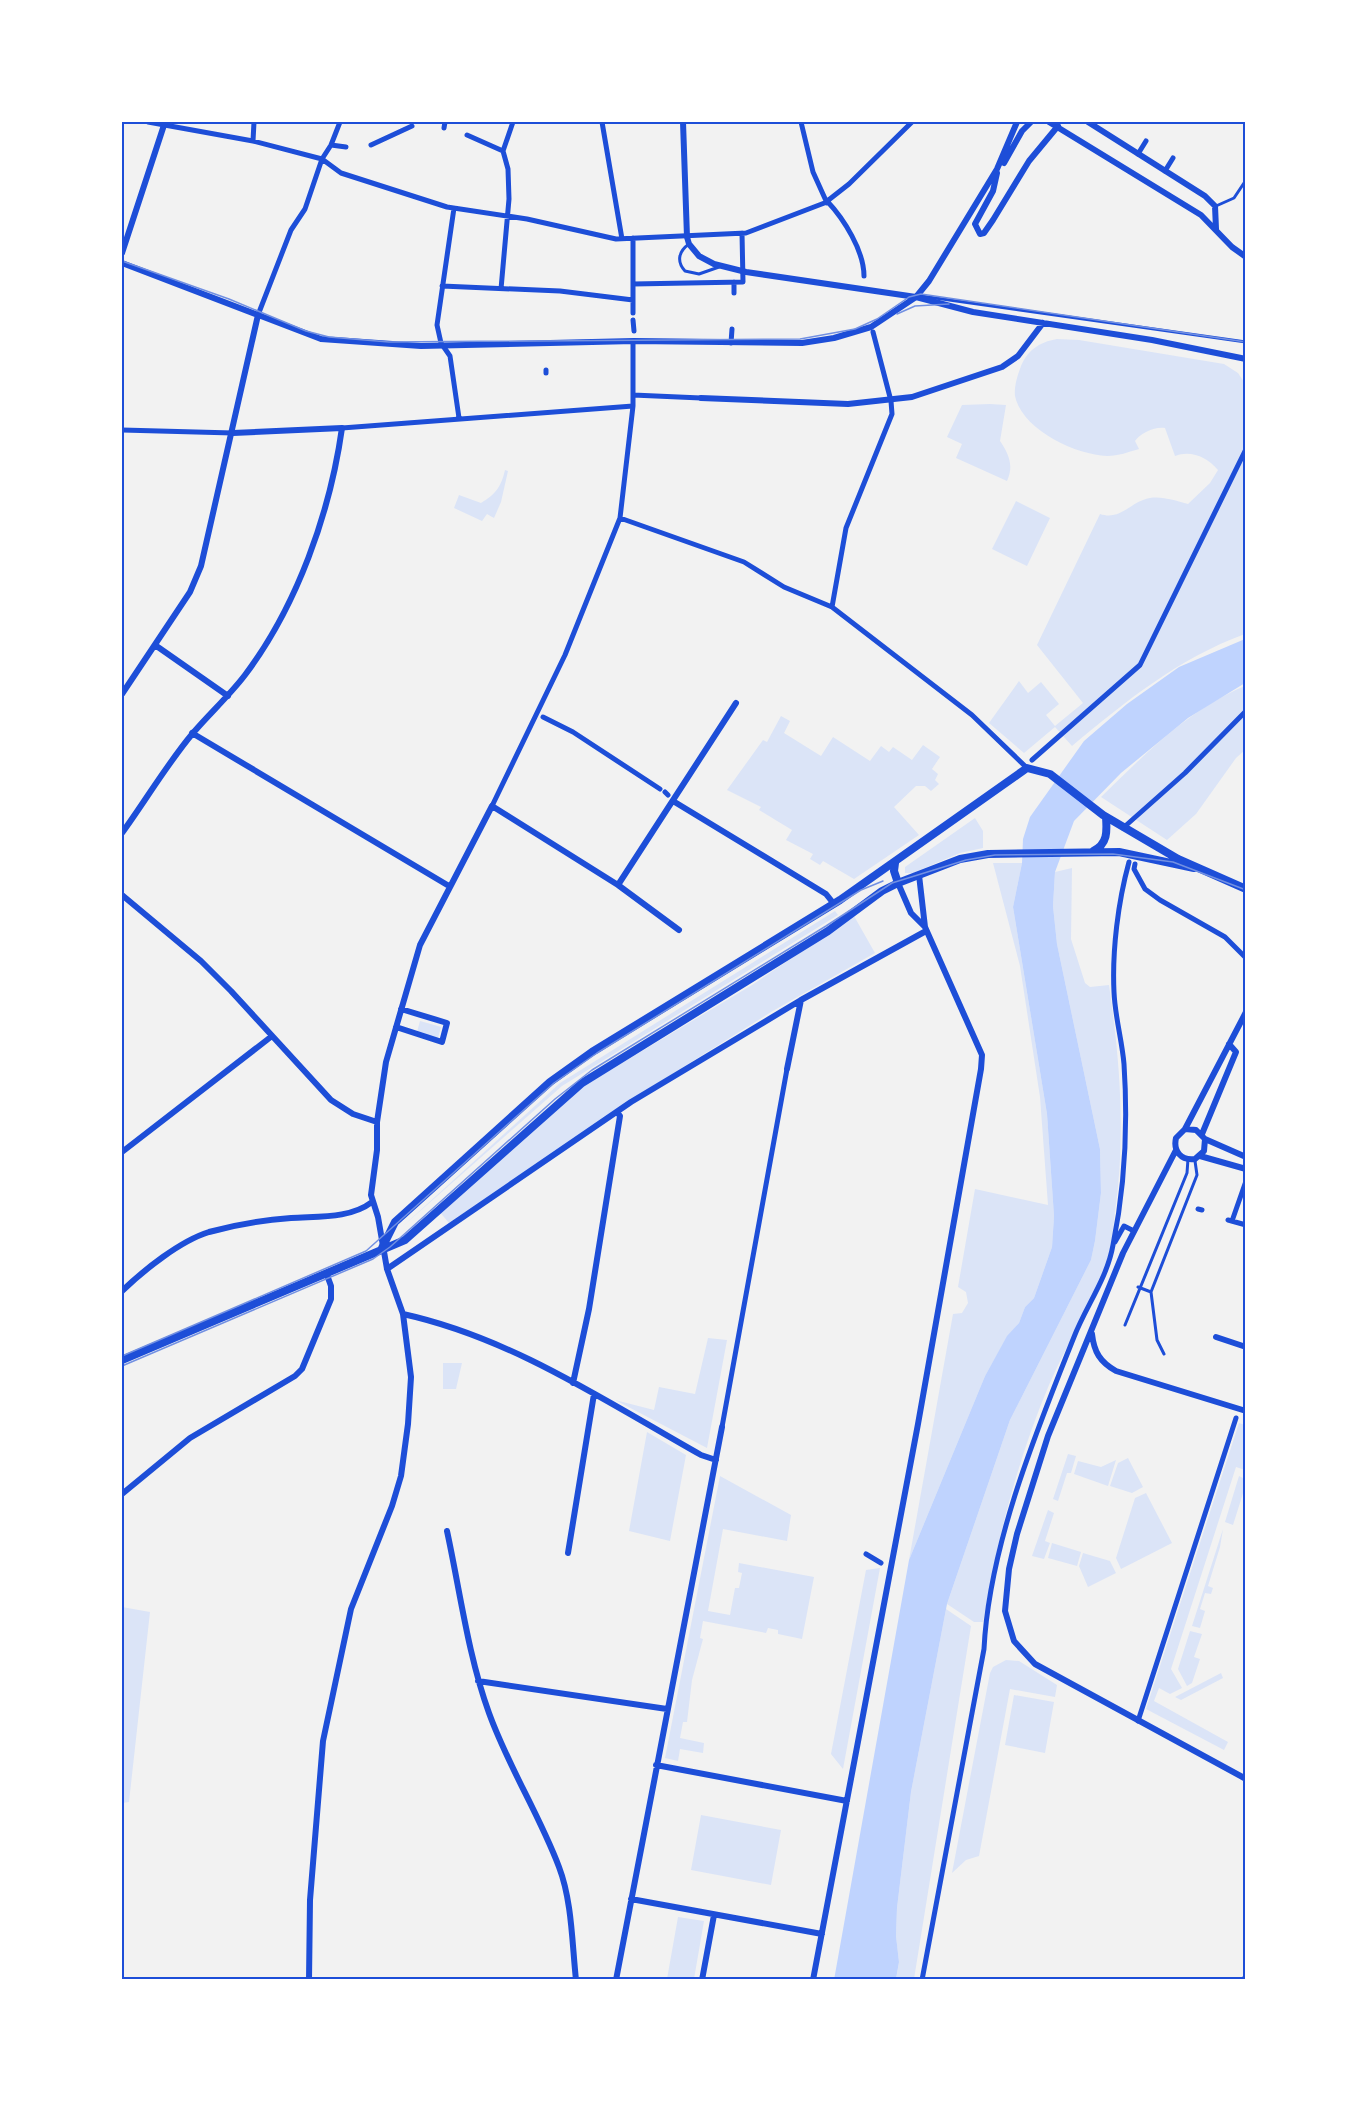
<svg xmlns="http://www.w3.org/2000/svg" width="1367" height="2101" font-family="'Playfair Display',serif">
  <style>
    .green { fill: #dbe4f7 }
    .water { fill: #bfd3fe }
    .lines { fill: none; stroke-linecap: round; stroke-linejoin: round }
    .service { stroke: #1d4ed8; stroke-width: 3 }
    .pedestrian { stroke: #1d4ed8; stroke-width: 5 }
    .minor { stroke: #1d4ed8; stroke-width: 6 }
    .tertiary { stroke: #1d4ed8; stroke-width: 8 }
    .tram { stroke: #7290e2; stroke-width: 1.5 }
    .neatline { fill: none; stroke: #1d4ed8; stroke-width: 2 }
  </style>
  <rect width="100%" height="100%" fill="#f2f2f2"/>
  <path class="green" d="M 1057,339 L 1079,340 L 1224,364 L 1238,373 L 1246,385 L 1245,634 C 1179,658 1126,701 1072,746 L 1055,727 L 1024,753 L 989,723 L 1019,681 L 1028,693 L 1041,682 L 1059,704 L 1046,715 L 1055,726 L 1083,703 L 1037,645 L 1100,514 C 1121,521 1131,501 1150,498 C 1162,496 1177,501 1188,504 L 1210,483 L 1218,470 C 1207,457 1191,450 1175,456 L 1165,428 C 1156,426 1140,433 1135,441 L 1139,449 C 1128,452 1119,456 1107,456 C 1076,455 1022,430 1015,396 C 1014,387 1017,377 1020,369 C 1026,351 1039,342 1057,339 Z
    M 990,404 L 1006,405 L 1000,441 C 1009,454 1014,466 1007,481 L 956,458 L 962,444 L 947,437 L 962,405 Z
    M 505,470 L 508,471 L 501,502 L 494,518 L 487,514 L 482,521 L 454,508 L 459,495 L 481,503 C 496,494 501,487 505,470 Z
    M 1016,501 L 1050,518 L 1027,566 L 992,549 Z
    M 1245,686 L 1245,750 L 1236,758 L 1196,814 L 1167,840 L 1101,797 C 1144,755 1189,709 1245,686 Z
    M 781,716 L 790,721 L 784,733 L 821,756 L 833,737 L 870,761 L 881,746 L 889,752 L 893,747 L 912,760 L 923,745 L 940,757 L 932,769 L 938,774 L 935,780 L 939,784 L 931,791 L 925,786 L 916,786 L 894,807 L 919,835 L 854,879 L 823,861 L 820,865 L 810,859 L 813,854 L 786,840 L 792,830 L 759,810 L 761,807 L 727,790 L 763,740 L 767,742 Z
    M 975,818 L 983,831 L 983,848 L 960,853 L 913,873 L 905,873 L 905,867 Z
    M 993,863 L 1022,863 L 1013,907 L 1047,1114 L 1054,1216 L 1052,1247 L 1034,1298 L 1025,1307 L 1019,1323 L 1007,1337 L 985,1376 L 909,1560 L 953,1314 L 962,1313 L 968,1303 L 966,1292 L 958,1287 L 975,1189 L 1048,1205 L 1040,1097 L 1020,966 Z
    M 1072,868 L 1071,939 L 1085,983 L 1090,987 L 1109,985 C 1120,1061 1126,1135 1115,1212 C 1113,1228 1112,1246 1107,1261 C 1093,1304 1067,1343 1049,1385 C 1017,1460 997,1541 983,1622 L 974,1622 L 947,1604 L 1010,1420 L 1091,1260 L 1095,1241 L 1101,1193 L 1100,1149 L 1057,944 L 1053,906 L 1055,872 Z
    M 835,911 L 838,915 L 562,1086 L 402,1227 L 560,1083 Z
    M 854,916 L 875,953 L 771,1012 L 632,1099 L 449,1223 L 438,1210 L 572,1093 L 752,985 Z
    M 420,1021 L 441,1027 L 438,1038 L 417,1032 Z
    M 708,1338 L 727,1340 L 707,1448 L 615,1400 L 654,1410 L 659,1387 L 695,1394 Z
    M 443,1363 L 462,1363 L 456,1389 L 443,1389 Z
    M 1239,1423 L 1245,1425 L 1245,1470 L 1236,1467 L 1171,1669 L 1182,1688 L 1170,1694 L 1159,1688 L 1154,1701 L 1228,1742 L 1224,1750 L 1146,1709 Z
    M 647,1432 L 686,1455 L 670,1541 L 629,1531 Z
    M 1068,1454 L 1076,1456 L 1071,1473 L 1067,1473 L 1058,1501 L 1053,1499 Z
    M 1128,1458 L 1143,1487 L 1132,1493 L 1110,1486 L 1118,1463 Z
    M 1116,1460 L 1108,1486 L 1074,1474 L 1078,1461 L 1101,1467 Z
    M 720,1476 L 791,1515 L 787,1541 L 723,1529 L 708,1611 L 730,1615 L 735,1588 L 739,1588 L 742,1573 L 738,1572 L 739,1563 L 814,1577 L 802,1639 L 778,1634 L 778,1630 L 768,1628 L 766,1633 L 703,1621 L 700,1638 L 703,1639 L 692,1680 L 687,1722 L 683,1722 L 680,1738 L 704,1743 L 703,1753 L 680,1749 L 678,1761 L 665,1758 Z
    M 1239,1476 L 1245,1479 L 1245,1487 L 1233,1525 L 1225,1522 Z
    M 1146,1493 L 1172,1543 L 1121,1569 L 1116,1558 L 1135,1498 Z
    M 1048,1510 L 1054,1513 L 1045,1541 L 1050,1543 L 1044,1559 L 1032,1556 Z
    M 1223,1529 L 1220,1547 L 1208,1586 L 1213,1588 L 1211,1594 L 1205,1593 L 1200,1609 L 1205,1611 L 1200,1628 L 1192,1626 Z
    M 1052,1543 L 1081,1552 L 1077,1566 L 1048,1558 Z
    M 1083,1553 L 1110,1561 L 1116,1573 L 1088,1587 L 1079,1566 Z
    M 880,1568 L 843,1769 L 831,1754 L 866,1570 Z
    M 122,1607 L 150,1612 L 129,1802 L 122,1803 Z
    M 946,1609 L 971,1626 L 914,1979 L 896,1980 L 899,1962 L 896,1936 L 897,1908 L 911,1792 Z
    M 1190,1631 L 1202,1634 L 1194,1657 L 1200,1659 L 1192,1683 L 1187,1686 L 1178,1669 Z
    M 1006,1660 L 1019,1661 L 1057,1685 L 1055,1697 L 1010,1689 L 979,1856 L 966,1860 L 952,1873 L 990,1673 L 993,1667 Z
    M 1221,1673 L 1223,1678 L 1181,1700 L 1175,1697 Z
    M 1014,1695 L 1054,1702 L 1045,1753 L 1005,1745 Z
    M 701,1815 L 781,1830 L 771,1885 L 691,1870 Z
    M 678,1917 L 704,1921 L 694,1979 L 667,1979 Z"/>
  <path class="water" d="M 1245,639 L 1245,683 L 1188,718 L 1121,773 L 1074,821 L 1055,872 L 1053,906 L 1057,944 L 1100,1149 L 1101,1193 L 1095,1241 L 1091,1260 L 1010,1420 L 947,1604 L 911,1792 L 897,1908 L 896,1936 L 899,1962 L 896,1979 L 834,1980 L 909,1560 L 985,1376 L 1007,1336 L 1019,1323 L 1025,1307 L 1034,1298 L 1052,1247 L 1054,1216 L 1047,1114 L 1013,907 L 1022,863 L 1023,839 L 1030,817 L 1084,741 L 1127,704 L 1179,667 Z"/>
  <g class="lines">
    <path class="service" d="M 1216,206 L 1234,198 L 1246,180
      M 689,244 C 679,251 676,261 685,271 L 699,274 L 719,267
      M 921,296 L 1246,342
      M 1138,1287 L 1151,1292 L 1197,1175 L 1195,1161
      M 1151,1292 L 1157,1340 L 1164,1354
      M 1125,1325 L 1187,1173 L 1188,1159"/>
    <path class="pedestrian" d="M 148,122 L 253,141 L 322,159 L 341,173 L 447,207 L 527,219 L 616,239 L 746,233 L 827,202
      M 602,122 L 622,239
      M 801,122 L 813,172 L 827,203
      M 444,128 L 445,122
      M 467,135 L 503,151
      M 253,141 L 254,122
      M 331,145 L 346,147
      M 371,145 L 412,126
      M 1138,154 L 1146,141
      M 1165,171 L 1173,158
      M 827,201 C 844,219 864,251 864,276
      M 826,202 L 849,184 L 912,122
      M 454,208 L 437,325 L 441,343 L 450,356 L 459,418
      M 633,238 L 633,313
      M 633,284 L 743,282 L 742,233
      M 442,286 L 560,291 L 633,300
      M 501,289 L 509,199 L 508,169 L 503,151 L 513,122
      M 734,293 L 734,282
      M 258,315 L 291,230 L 305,209 L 322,159 L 331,145 L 340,122
      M 633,320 L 634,331
      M 731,343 L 732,329
      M 546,370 L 546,373
      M 633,395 L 701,398
      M 342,428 L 633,406
      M 122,430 L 233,433
      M 620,518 L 744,562 L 784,587 L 832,607 L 972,715 L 1027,768
      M 832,607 L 846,528 L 892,414 L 891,401 L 873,332
      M 543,717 L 573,732 L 660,789
      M 1032,760 L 1140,665 L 1246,449
      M 665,792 L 668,795
      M 492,806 L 565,655 L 620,518 L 633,406 L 633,344
      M 1123,828 L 1185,773 L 1246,711
      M 1135,864 L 1134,869 L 1145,889 L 1160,900 L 1225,937 L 1246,958
      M 1198,1209 L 1202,1210
      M 1228,1220 L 1246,1225
      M 1232,1221 L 1246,1181
      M 1115,1242 L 1124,1226 L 1134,1231
      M 722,1427 L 787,1069
      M 866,1554 L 881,1563
      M 1138,1721 L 1236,1418
      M 922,1980 L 984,1649 C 989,1546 1036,1432 1074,1337 C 1086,1306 1107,1279 1113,1245 C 1125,1186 1128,1125 1124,1064 C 1122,1040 1115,1017 1114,992 C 1112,951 1118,902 1129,862"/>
    <path class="minor" d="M 683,122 L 687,237 L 689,244 L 699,256 L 714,264 L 746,272 L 916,297 L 973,312 L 1152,340 L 1246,359
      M 1049,122 L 1201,215 L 1232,247 L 1246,257
      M 1088,122 L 1205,196 L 1215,206 L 1216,229
      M 1004,163 L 1022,131 L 1031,122
      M 997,173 L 993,191 L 975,224 L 980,234 L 984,233 L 993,220 L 1029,161 L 1058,126
      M 122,253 L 165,122
      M 122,263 L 321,339 L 421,346 L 634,341 L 802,343 L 834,338 L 871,327 L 916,297 L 929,281 L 997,169 L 1017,122
      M 701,398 L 848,404 L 912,397 L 1002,367 L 1018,356 L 1043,323
      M 155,645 L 228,696
      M 122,694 L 190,592 L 201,566 L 258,315
      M 192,733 L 449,886
      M 673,801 L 826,894 L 834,904
      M 122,833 C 146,800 167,764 193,733 C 210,713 229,696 245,675 C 297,606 330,513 342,428 L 233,433
      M 919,875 L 925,927
      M 618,885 L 736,703
      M 122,895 L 201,961 L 231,991 L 331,1100 L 353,1114 L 377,1122
      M 396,1027 L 442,1042 L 447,1023 L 401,1009
      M 787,1069 L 801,1000
      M 1185,1129 L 1196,1130 L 1205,1139 L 1204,1151 L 1195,1159 C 1181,1161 1173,1151 1176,1138 L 1185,1129 L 1246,1012
      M 1202,1134 L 1236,1052 L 1229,1044
      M 1205,1139 L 1246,1157
      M 1176,1150 L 1123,1253 L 1048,1436 L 1017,1534 L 1009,1569 L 1005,1611 L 1014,1641 L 1035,1664 L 1246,1779
      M 122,1152 L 272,1036
      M 1200,1156 L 1246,1169
      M 387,1269 L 631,1102 L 801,1000 L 926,931
      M 122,1291 C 144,1270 180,1241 209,1232 C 234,1225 265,1220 291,1218 C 317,1216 350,1219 372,1202
      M 403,1314 C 512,1338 605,1401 701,1455 L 716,1460
      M 1092,1334 C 1094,1352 1100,1362 1116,1371 L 1246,1411
      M 1216,1337 L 1246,1347
      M 573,1383 L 589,1309 L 620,1116 L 617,1112
      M 122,1494 L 190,1438 L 295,1376 L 302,1369 L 331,1299 L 331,1286 L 327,1275
      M 447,1531 C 460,1591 468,1655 489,1713 C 508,1766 539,1814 559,1867 C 572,1901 572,1943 576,1980
      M 568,1553 L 594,1394
      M 478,1681 L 667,1709
      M 656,1765 L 847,1801
      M 631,1899 L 822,1934
      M 309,1980 L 310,1900 L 323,1741 L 351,1609 L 392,1506 L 401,1476 L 408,1424 L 411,1377 L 403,1314 L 387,1269 L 378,1217 L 371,1195 L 377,1150 L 377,1122 L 386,1062 L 420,945 L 492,806 L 618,885 L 679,930
      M 616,1980 L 722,1427
      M 702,1980 L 714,1915
      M 813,1980 L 918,1424 L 981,1069 L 982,1055 L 925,927 L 911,913 L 898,883
      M 1244,1980 L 1246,1977"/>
    <path class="tertiary" d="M 1093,851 C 1108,844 1107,831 1106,817
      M 895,863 L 894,871 L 898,883
      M 382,1248 L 395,1222 L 405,1213 L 550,1082 L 592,1052 L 840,900 L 1027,768 L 1050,774 L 1103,815 L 1178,859 L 1246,889
      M 122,1360 L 405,1240 L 582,1083 L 828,931 L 882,891 L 898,883 L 960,859 L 988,854 L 1119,852 L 1194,868"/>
    <path class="tram" d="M 122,261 L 229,299 L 306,331 L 329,337 L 389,342 L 800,339 L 855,329 L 877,319 L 909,297 L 921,294 L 1246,342
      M 897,314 L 915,306 L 949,304
      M 122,1356 L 366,1251 L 554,1083 L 597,1053 L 861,890 L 883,881
      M 122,1366 L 373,1259 L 390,1247 L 555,1099 L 592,1070 L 826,926 L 892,883 L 966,860 L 995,855 L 1113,854 L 1173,862 L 1246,890"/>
  </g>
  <rect width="1367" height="2101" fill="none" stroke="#ffffff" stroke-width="246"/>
  <rect x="123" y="123" width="1121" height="1855" class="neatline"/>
</svg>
